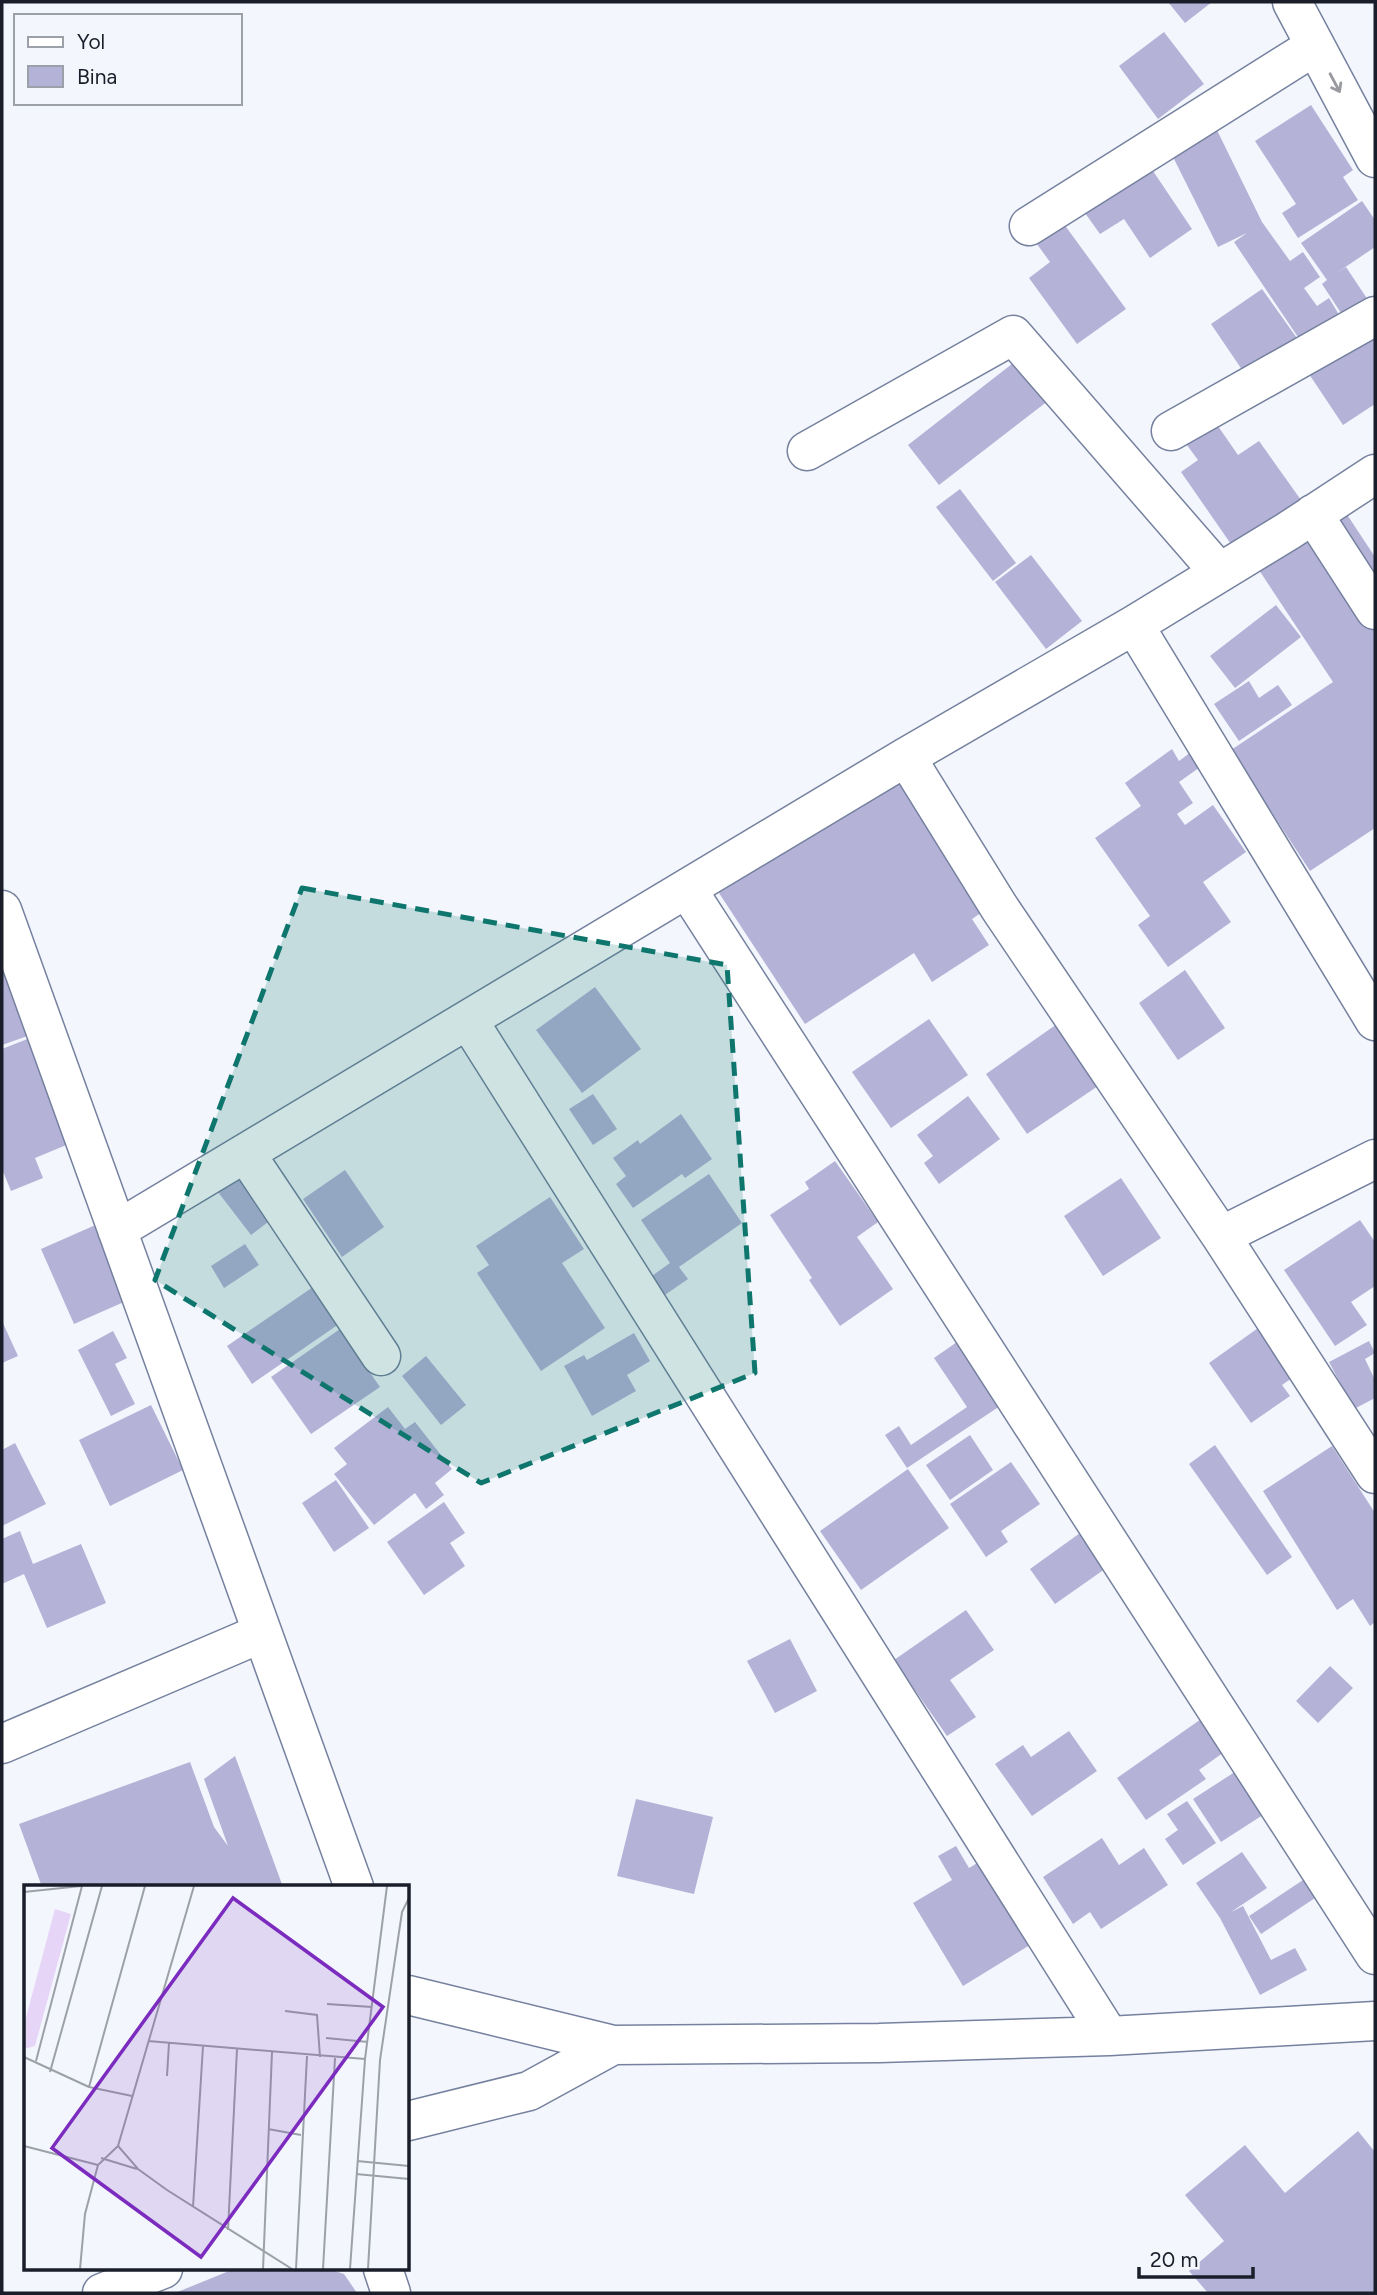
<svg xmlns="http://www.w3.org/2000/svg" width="1377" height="2295" font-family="Figtree,sans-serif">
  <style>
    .building { fill: #b5b2d8 }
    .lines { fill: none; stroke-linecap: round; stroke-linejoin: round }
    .street-casing { stroke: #75819e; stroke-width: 41 }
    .secondary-casing { stroke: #75819e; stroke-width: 41 }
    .street { stroke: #fff; stroke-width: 38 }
    .secondary { stroke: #fff; stroke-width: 38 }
    .oneway { stroke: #989a9f }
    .marked { fill: #0f766e; fill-opacity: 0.2; stroke: #0f766e; stroke-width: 5; stroke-dasharray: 14 9; stroke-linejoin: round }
    .inset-road { fill: none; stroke: #9ca0a8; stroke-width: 2 }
    .view { fill: #7b2cbf; fill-opacity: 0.15; stroke: #7b2cbf; stroke-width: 3.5 }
    .inset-edge { fill: none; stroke: #1a1e2a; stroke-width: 3.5 }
  </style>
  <rect width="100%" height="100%" fill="#f3f6fc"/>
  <path class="building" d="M 1168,2 L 1212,2 L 1185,23 Z
    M 1164,32 L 1204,84 L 1158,119 L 1119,66 Z
    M 1311,105 L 1353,170 L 1343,177 L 1358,200 L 1298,238 L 1282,213 L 1296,204 L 1255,141 Z
    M 1213,122 L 1262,222 L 1290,261 L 1303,252 L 1320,277 L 1304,288 L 1317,306 L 1329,298 L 1341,318 L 1302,343 L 1234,242 L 1247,233 L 1218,247 L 1167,145 Z
    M 1151,168 L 1192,229 L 1150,258 L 1124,219 L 1100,234 L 1085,213 Z
    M 1362,201 L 1375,220 L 1375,247 L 1335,274 L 1346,267 L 1370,303 L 1345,319 L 1322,284 L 1327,280 L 1301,243 Z
    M 1061,220 L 1126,309 L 1077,344 L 1029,278 L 1050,262 L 1034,240 Z
    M 1262,289 L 1299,341 L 1247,377 L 1211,324 Z
    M 1375,325 L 1375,404 L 1343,425 L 1307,371 Z
    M 1026,353 L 1057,394 L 939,485 L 908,445 Z
    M 1211,416 L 1238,455 L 1259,441 L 1301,500 L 1233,547 L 1181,472 L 1198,460 L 1181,437 Z
    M 960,489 L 1016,563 L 993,581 L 936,507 Z
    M 1346,513 L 1375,557 L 1375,828 L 1310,871 L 1231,750 L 1333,682 L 1259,570 Z
    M 1031,555 L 1082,621 L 1046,649 L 995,582 Z
    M 1276,605 L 1301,637 L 1235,688 L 1210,656 Z
    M 1249,681 L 1259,698 L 1278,685 L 1292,705 L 1239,741 L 1214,704 Z
    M 1203,743 L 1213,758 L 1179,782 L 1193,803 L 1177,814 L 1185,825 L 1213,805 L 1246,852 L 1203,882 L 1231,922 L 1168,967 L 1138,925 L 1150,916 L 1095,838 L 1141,806 L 1125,783 L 1172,749 L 1179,761 Z
    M 906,770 L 994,904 L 972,919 L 989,945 L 932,982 L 914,953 L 805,1024 L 719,893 Z
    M 2,931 L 39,1032 L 2,1045 Z
    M 1185,970 L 1225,1028 L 1178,1060 L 1139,1003 Z
    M 595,987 L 641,1049 L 582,1093 L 536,1030 Z
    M 929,1019 L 968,1075 L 891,1128 L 852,1072 Z
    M 1057,1024 L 1098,1086 L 1027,1134 L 986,1074 Z
    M 45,1032 L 88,1136 L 35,1158 L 43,1178 L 11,1191 L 2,1169 L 2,1049 Z
    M 593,1094 L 617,1129 L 593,1145 L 569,1109 Z
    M 968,1096 L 1000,1139 L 939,1184 L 924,1163 L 933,1156 L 917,1135 Z
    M 681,1114 L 712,1159 L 685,1178 L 682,1174 L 633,1208 L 616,1184 L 626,1176 L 613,1158 L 638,1140 L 640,1144 Z
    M 835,1161 L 878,1222 L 857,1237 L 893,1289 L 840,1326 L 809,1280 L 812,1278 L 770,1215 L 809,1189 L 805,1182 Z
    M 345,1170 L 384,1227 L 342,1257 L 303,1199 Z
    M 709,1174 L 742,1223 L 679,1267 L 688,1279 L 662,1297 L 649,1278 L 670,1263 L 641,1220 Z
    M 238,1176 L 272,1219 L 251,1235 L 218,1192 Z
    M 1121,1178 L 1161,1238 L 1103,1276 L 1064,1216 Z
    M 550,1197 L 584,1249 L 562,1263 L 605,1328 L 541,1371 L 477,1273 L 489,1265 L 476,1246 Z
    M 1360,1220 L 1375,1242 L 1375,1286 L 1351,1302 L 1367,1325 L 1335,1346 L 1284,1270 Z
    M 100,1223 L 133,1298 L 74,1324 L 41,1249 Z
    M 245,1244 L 259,1265 L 224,1288 L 211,1266 Z
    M 313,1287 L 339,1324 L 252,1384 L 227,1346 Z
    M 2,1321 L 18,1356 L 2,1363 Z
    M 1268,1321 L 1302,1371 L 1282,1385 L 1290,1396 L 1251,1423 L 1209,1363 Z
    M 340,1329 L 380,1387 L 311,1434 L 271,1377 Z
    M 113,1331 L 127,1358 L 115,1364 L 135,1404 L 111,1416 L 78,1350 Z
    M 634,1333 L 650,1361 L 627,1375 L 636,1391 L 592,1416 L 564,1366 L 584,1355 L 587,1360 Z
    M 1369,1341 L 1375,1353 L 1365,1359 L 1375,1380 L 1375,1398 L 1354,1409 L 1329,1362 Z
    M 957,1342 L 1000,1406 L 907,1468 L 885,1435 L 899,1426 L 911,1445 L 967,1407 L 934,1358 Z
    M 426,1356 L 466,1405 L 441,1425 L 402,1376 Z
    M 151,1405 L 183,1470 L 110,1506 L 79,1440 Z
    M 388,1407 L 405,1429 L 415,1422 L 452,1469 L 435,1483 L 444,1495 L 426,1509 L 415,1493 L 374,1525 L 334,1474 L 347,1464 L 334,1448 Z
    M 970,1435 L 993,1470 L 950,1500 L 926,1465 Z
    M 15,1443 L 46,1504 L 2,1526 L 2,1450 Z
    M 1215,1445 L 1292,1557 L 1267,1575 L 1189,1464 Z
    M 1332,1446 L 1375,1513 L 1375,1622 L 1370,1626 L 1353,1599 L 1337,1610 L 1263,1491 Z
    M 1011,1462 L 1040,1504 L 1001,1531 L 1008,1542 L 986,1557 L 950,1504 Z
    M 908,1469 L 949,1528 L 861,1590 L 820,1531 Z
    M 336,1480 L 369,1528 L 334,1552 L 302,1503 Z
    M 444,1502 L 465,1533 L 450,1543 L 465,1566 L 424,1595 L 387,1542 Z
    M 1087,1528 L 1112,1564 L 1055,1604 L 1030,1569 Z
    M 20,1531 L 33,1564 L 81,1544 L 106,1603 L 47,1628 L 24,1574 L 2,1584 L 2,1539 Z
    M 966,1610 L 994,1650 L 950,1680 L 976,1717 L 947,1736 L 894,1660 Z
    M 790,1639 L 817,1691 L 775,1713 L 747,1661 Z
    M 1330,1666 L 1353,1688 L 1318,1723 L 1296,1701 Z
    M 1204,1717 L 1227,1750 L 1199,1770 L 1206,1779 L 1146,1820 L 1117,1778 Z
    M 1069,1731 L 1097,1771 L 1032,1816 L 995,1764 L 1023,1745 L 1031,1757 Z
    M 235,1756 L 283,1887 L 42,1887 L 19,1824 L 190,1762 L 214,1827 L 228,1846 L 204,1779 Z
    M 1241,1768 L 1269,1811 L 1221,1842 L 1193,1799 Z
    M 636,1799 L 713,1817 L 694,1894 L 617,1876 Z
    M 1187,1801 L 1216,1843 L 1183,1865 L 1165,1839 L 1178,1830 L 1167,1814 Z
    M 1102,1838 L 1119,1865 L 1144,1848 L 1168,1885 L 1101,1929 L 1090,1912 L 1073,1924 L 1043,1877 Z
    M 956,1846 L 969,1868 L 979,1862 L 1030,1945 L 963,1986 L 913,1903 L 952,1880 L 938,1856 Z
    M 1242,1852 L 1267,1888 L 1231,1912 L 1243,1906 L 1271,1960 L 1295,1948 L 1307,1970 L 1260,1995 L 1220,1918 L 1196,1883 Z
    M 1303,1880 L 1315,1898 L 1261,1934 L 1249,1916 Z
    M 1358,2131 L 1375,2152 L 1375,2293 L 1208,2293 L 1189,2271 L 1224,2241 L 1185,2195 L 1245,2145 L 1285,2193 Z
    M 234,2269 L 329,2269 L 344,2274 L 357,2293 L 175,2293 Z"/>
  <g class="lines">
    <defs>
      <path id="street" d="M 1029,226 L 1315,46
        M 1171,431 L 1375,316
        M 807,451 L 1013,335 L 1219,572
        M 1313,514 L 1375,610
        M 1134,625 L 1375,1021
        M 906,757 L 999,907 L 1221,1236 L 1375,1474
        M 687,889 L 1375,1955
        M 2,910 L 354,1887
        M 468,1020 L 1109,2036
        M 246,1154 L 381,1356
        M 117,1230 L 906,757 L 1134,625 L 1288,531 L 1375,474
        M 1221,1236 L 1375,1159
        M 2,1744 L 262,1633
        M 408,1995 L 613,2045 L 879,2043 L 1109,2036 L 1375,2021
        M 408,2121 L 529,2091 L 613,2045
        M 383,2269 L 391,2293
        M 102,2293 L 163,2269"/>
      <path id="secondary" d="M 1292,2 L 1375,158"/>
    </defs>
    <use href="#street" class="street-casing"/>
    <use href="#secondary" class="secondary-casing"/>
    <use href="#street" class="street"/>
    <use href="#secondary" class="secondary"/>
  </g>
  <defs><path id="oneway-shaft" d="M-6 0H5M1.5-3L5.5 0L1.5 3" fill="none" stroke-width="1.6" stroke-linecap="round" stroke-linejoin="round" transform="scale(1.75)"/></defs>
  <use class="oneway" href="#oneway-shaft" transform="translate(1335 83) rotate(62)"/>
  <path class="marked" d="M 302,888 L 727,965 L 755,1373 L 481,1483 L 155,1280 Z"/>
  <g transform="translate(24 1885)">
    <rect width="385" height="385" fill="#f3f6fc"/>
    <path d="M 31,24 L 47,29 L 11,161 L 0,164 L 0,140 Z" fill="#e7d5f7"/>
    <path class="inset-road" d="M 170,1 L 94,261 L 114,284 L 143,305 L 268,384M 0,7 L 57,1M 303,119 L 348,122M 261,126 L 293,130 L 296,172M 302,153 L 344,157M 124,156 L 341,174M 0,172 L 65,202M 12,176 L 58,1M 26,187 L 78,1M 143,191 L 145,158M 108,211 L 65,202 L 121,1M 244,244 L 277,250M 0,261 L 74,280M 77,273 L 113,284M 333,276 L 385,281M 332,289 L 385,294M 169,322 L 179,161M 204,345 L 213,164M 56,384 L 61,329 L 74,280 L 94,261M 239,384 L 248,167M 272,384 L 283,171M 299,384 L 311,173M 326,384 L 341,174 L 363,1M 344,384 L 356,175 L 378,27 L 385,13"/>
    <path class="view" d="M 209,13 L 359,122 L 177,372 L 28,263 Z"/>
    <rect width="385" height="385" class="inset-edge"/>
  </g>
  <rect width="1377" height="2295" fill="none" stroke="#1a1e2a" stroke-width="7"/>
  <rect x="14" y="14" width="228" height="91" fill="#f3f6fc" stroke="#9ca0a8" stroke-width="2"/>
  <rect x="28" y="37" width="35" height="10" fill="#ffffff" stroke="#9ca0a8" stroke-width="2"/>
  <text x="77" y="49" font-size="21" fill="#1a1e2a">Yol</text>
  <rect x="28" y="66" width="35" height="21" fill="#b5b2d8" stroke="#9ca0a8" stroke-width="2"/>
  <text x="77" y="84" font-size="21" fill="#1a1e2a">Bina</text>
  <path d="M1139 2267v10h114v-10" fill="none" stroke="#1a1e2a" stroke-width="3.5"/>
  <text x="1150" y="2267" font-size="21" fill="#1a1e2a" stroke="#f3f6fc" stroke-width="5" paint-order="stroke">20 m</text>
</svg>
